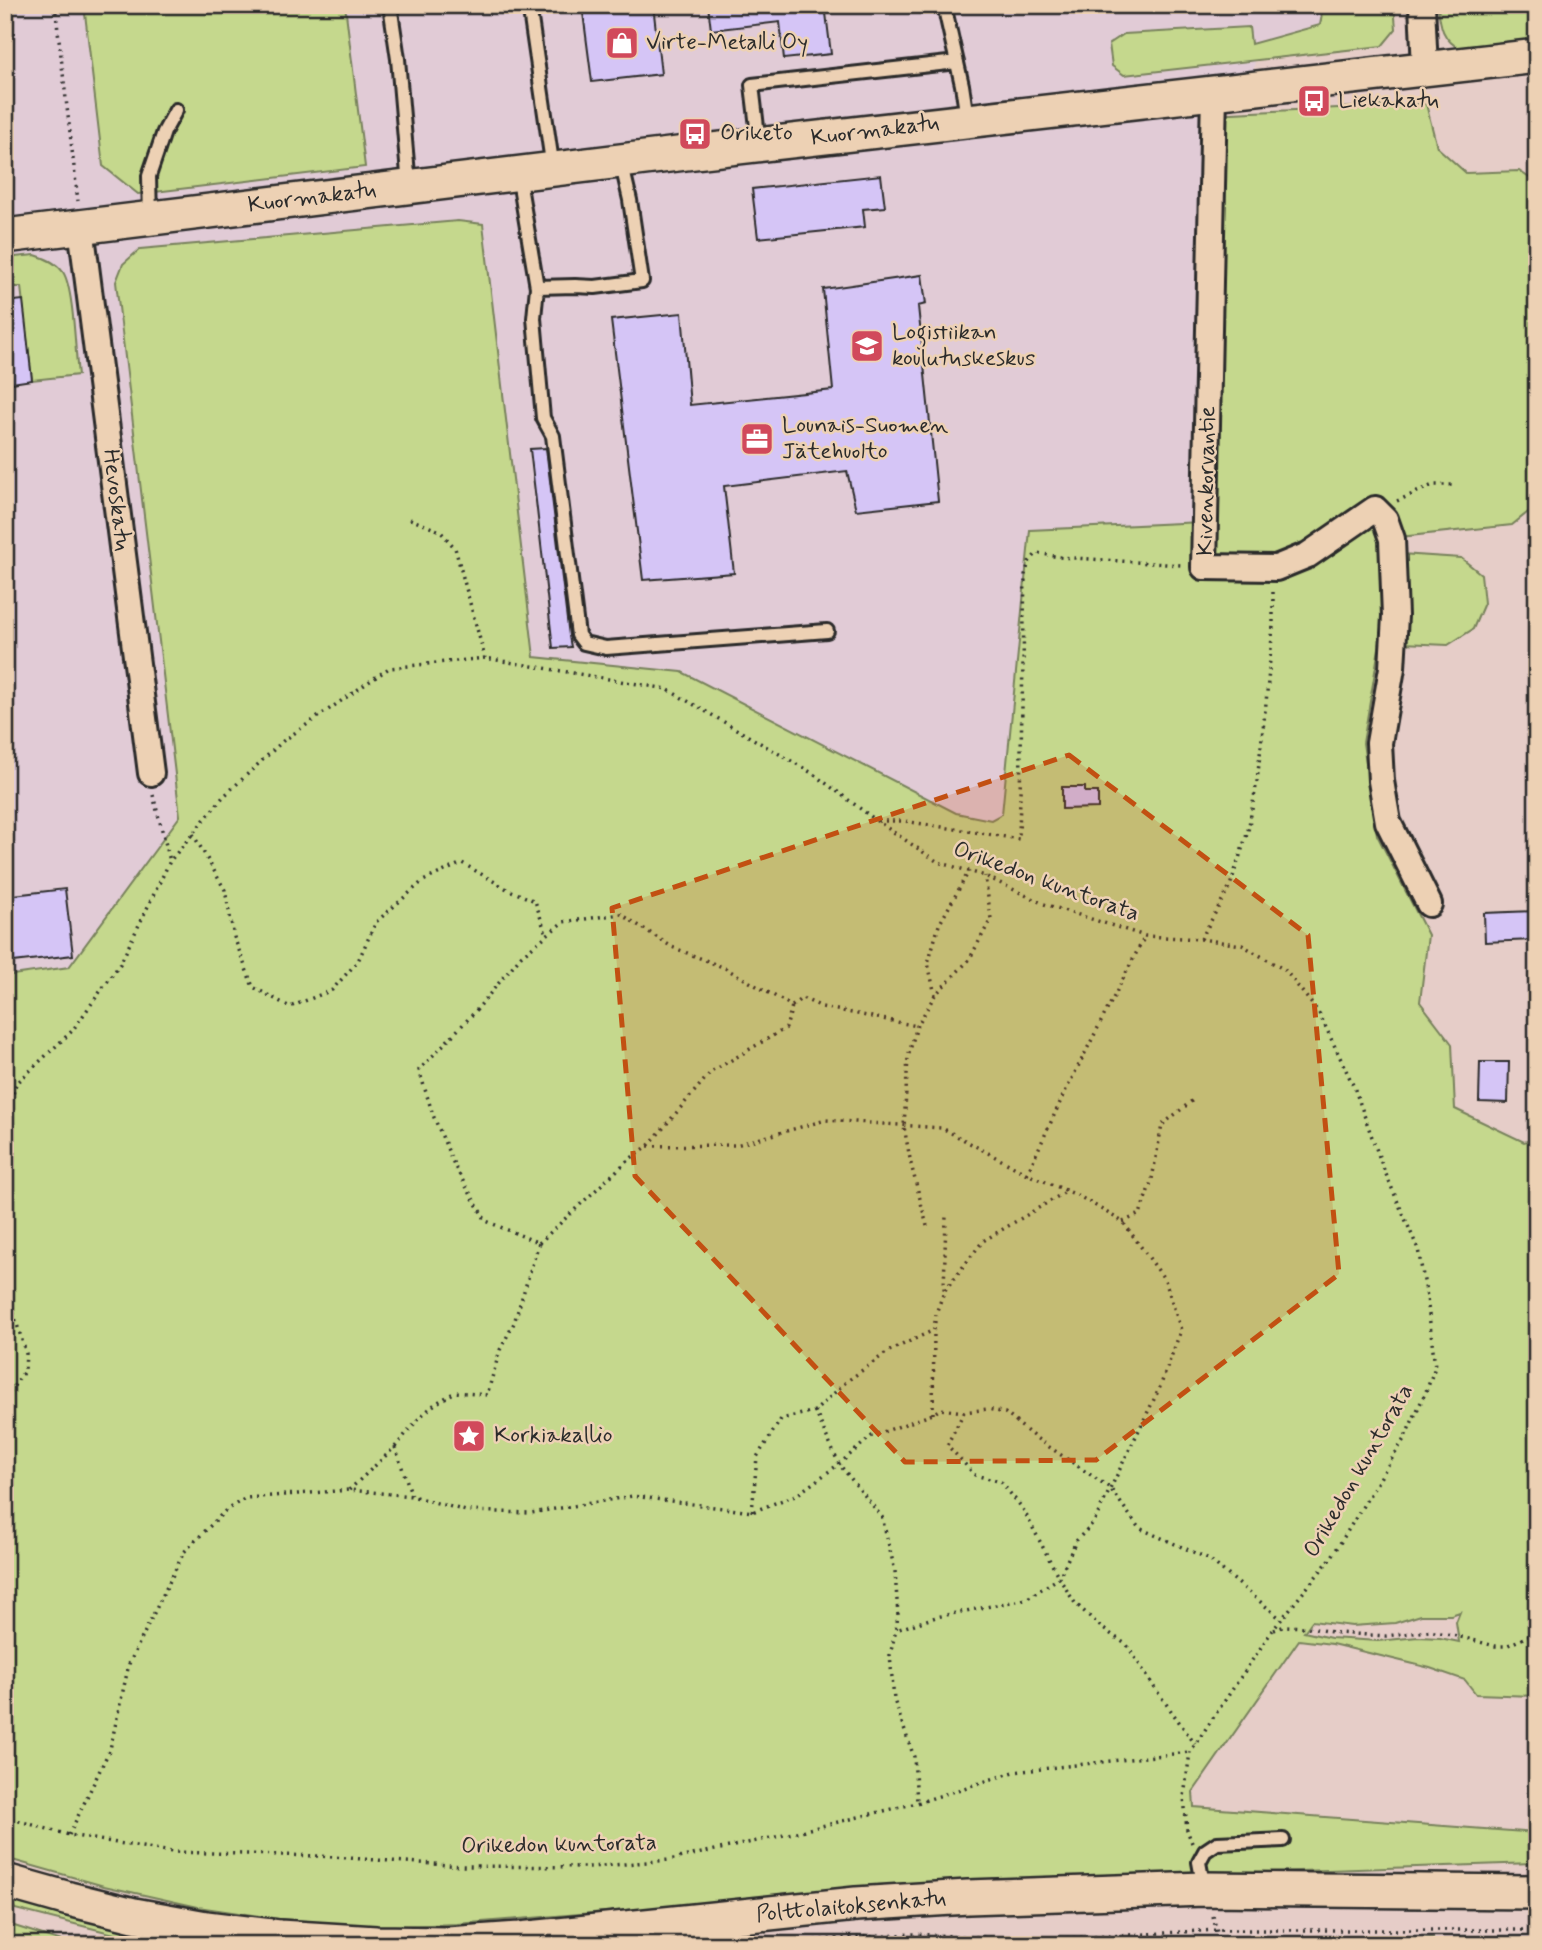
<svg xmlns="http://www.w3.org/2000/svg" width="1542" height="1950" font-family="Mynerve,sans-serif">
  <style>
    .built { fill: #e1cbd6 }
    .green { fill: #c5d88d; stroke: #78825c; stroke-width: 2; fill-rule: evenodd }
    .building { fill: #d5c5f6; stroke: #2b2b2b; stroke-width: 2 }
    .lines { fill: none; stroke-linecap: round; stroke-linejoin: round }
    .lane-casing { stroke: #2b2b2b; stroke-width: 18 }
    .street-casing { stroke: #2b2b2b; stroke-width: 30 }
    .secondary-casing { stroke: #2b2b2b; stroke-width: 38 }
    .path { stroke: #2b2b2b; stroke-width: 3.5; stroke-dasharray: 2 5; stroke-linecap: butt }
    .lane { stroke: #edd1b4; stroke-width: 12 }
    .street { stroke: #edd1b4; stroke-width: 24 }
    .secondary { stroke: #edd1b4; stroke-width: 33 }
    .marked { fill: #c25012; fill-opacity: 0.2; stroke: #c25012; stroke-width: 5; stroke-dasharray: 14 9; stroke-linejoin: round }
    .labels { text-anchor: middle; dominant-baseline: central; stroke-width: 5; stroke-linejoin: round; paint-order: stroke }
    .poi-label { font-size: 23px; fill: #2b2b2b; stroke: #edd1b4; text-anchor: start }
    .street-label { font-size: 23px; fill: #2b2b2b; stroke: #edd1b4 }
  </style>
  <rect width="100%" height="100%" fill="#e6cdc8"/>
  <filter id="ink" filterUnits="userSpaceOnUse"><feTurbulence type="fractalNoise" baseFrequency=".0143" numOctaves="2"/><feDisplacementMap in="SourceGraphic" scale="14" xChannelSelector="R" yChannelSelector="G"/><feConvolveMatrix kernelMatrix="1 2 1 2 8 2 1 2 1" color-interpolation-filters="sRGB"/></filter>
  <g filter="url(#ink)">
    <path class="built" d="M 5,5 L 1324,5 L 1320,25 L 1251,44 L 1255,60 L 1252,88 L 1210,115 L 1202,522 L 1002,814 L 991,820 L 956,813 L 682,672 L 534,657 L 483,224 L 123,264 L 116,282 L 180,816 L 69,967 L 5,976 Z"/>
    <path class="green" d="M 84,5 L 345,5 L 365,167 L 138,194 L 103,166 Z
      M 1324,5 L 1394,5 L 1396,29 L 1382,46 L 1124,75 L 1112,66 L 1109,44 L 1124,34 L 1249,27 L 1251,44 L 1320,25 Z
      M 1438,5 L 1530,5 C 1531,18 1534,31 1528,43 L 1462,50 C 1442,40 1440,26 1438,5 Z
      M 1426,104 L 1437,147 L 1466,173 L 1519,171 L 1537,183 L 1537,505 L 1512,525 L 1400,537 L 1401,554 L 1461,558 L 1481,574 L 1484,603 L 1473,629 L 1448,645 L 1380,642 L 1363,743 L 1377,835 L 1428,935 L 1420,1002 L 1452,1044 L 1455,1109 L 1524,1142 L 1537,1138 L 1537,1696 L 1476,1694 L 1465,1680 L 1430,1668 L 1332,1644 L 1299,1640 L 1193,1792 L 1194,1807 L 1537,1833 L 1537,1863 L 1151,1876 L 1039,1877 L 457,1924 L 377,1927 L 279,1919 L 198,1907 L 104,1886 L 5,1858 L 5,976 L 69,967 L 180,816 L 116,282 L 123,264 L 140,249 L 458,221 L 483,224 L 534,657 L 682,672 L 956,813 L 991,820 L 1002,814 L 1030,530 L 1202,522 L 1210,114 ZM 1460,1612 L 1456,1622 L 1459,1642 L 1440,1638 L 1418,1637 L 1378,1641 L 1331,1638 L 1304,1632 L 1312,1621 L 1352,1626 L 1395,1623 L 1421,1615 L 1451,1615 Z
      M 35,255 C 45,258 56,262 63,272 C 74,289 75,352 78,375 L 32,380 L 21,287 L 5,287 L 5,282 L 9,275 L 5,274 L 5,258 Z
      M 15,1899 L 217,1945 L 158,1945 L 15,1909 L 13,1904 Z
      M 5,1923 L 74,1945 L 5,1945 Z
      M 1433,1938 L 1432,1945 L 1329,1945 Z
      M 915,1939 L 1019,1941 L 1019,1945 L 874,1945 Z"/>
    <path class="building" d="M 582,5 L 653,5 L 661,74 L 592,82 Z
      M 708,5 L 825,5 L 831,54 L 784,59 L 780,22 L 711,30 Z
      M 881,175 L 885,207 L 863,209 L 865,227 L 758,238 L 752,189 Z
      M 922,275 L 926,304 L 918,306 L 938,501 L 856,510 L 847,471 L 724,486 L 734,573 L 643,580 L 611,320 L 682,313 L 690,405 L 833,390 L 823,289 Z
      M 23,300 L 32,380 L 5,384 L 5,302 Z
      M 546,448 L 569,636 L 571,647 L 553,648 L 530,449 Z
      M 1062,787 L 1085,787 L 1085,792 L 1098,792 L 1098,808 L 1062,809 Z
      M 65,889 L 73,955 L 5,963 L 5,896 Z
      M 1537,911 L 1537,940 L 1485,942 L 1484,913 Z
      M 1480,1062 L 1509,1062 L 1508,1103 L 1479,1102 Z"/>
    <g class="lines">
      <defs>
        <path id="lane" d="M 390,5 L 398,59 L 409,186
          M 529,5 L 553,169
          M 944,5 L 962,85 L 967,118
          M 759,144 L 752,85 L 957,62
          M 621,161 L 630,200 L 642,281 L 595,287 L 575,286 L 537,287 L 534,318 L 543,418 L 553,436 L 578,635 L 584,643 L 606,648 L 827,631
          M 518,174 L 537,287
          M 150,218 L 149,176 L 164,132 L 176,110
          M 1204,1889 L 1199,1862 L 1205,1851 L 1217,1843 L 1283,1840"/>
        <path id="street" d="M 1422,5 L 1425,68
          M 1214,92 L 1204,567 L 1276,568 L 1308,555 L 1375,509 L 1385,519 L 1392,539 L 1395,616 L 1392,668 L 1379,743 L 1381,781 L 1388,822 L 1429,904
          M 81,227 L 151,773"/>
        <path id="secondary" d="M 5,236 L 686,153 L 1537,56
          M 5,1881 L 69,1899 L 134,1915 L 206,1928 L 279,1937 L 376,1943 L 448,1944 L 520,1939 L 856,1904 L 968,1897 L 1204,1889 L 1537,1892"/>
      </defs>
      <use href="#lane" class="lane-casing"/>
      <use href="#street" class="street-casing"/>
      <use href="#secondary" class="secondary-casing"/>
      <path class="path" d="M 55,5 L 78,201
        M 1533,5 L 1535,30
        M 1397,501 L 1433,485 L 1454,485
        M 410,519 L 440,531 L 455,548 L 485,658
        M 153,795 L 170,861
        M 878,821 L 904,821 L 1019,839 L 1025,575 L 1029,562 L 1037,553 L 1059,557 L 1181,565
        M 193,834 L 225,890 L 234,937 L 253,987 L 290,1007 L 332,990 L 358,961 L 376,922 L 423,881 L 462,863 L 507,889 L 535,901 L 546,934
        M 1201,939 L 1230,886 L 1248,831 L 1257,781 L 1266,703 L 1273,626 L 1273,591
        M 935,995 L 928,963 L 939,925 L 969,871
        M 5,1120 L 16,1084 L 72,1031 L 120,964 L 170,861 L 223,797 L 283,741 L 389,668 L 485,658 L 667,689 L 812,773 L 877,821 L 938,862 L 985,876 L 1044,904 L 1145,936 L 1201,939 L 1242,945 L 1285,970 L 1319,1013 L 1354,1087 L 1382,1165 L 1418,1249 L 1427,1297 L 1435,1367 L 1427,1389 L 1404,1439 L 1331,1558 L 1272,1631 L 1190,1752 L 1184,1797 L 1187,1830 L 1192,1843
        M 648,1146 L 736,1145 L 826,1120 L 942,1128 L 1027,1174 L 1077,1195 L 1123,1222 L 1165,1280 L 1181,1330 L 1160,1387 L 1094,1522 L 1076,1541 L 1059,1578 L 1026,1599 L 936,1617 L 896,1630
        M 1027,1174 L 1063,1096 L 1145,936
        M 1123,1222 L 1140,1214 L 1152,1179 L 1162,1125 L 1193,1100
        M 927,1226 L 911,1164 L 904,1127 L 908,1057 L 917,1026 L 935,995 L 969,960 L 991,919 L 985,876
        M 539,1243 L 627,1161 L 648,1146 L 711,1072 L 786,1028 L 792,1006
        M 5,1286 L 26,1353 L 25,1370 L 5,1399
        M 945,1290 L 983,1241 L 1067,1191
        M 815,1411 L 839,1464 L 882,1517 L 895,1571 L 898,1615 L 896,1630 L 890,1655 L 894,1700 L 914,1757 L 917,1802
        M 964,1412 L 947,1445 L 975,1475 L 1001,1482 L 1023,1509 L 1059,1578 L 1075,1603 L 1102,1628 L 1127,1645 L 1154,1687 L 1195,1744
        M 933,1414 L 934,1330 L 936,1313 L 944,1292 L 946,1215
        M 395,1447 L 412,1496
        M 349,1490 L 395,1447 L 420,1417 L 435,1404 L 455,1392 L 487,1395 L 500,1350 L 514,1323 L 539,1243 L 486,1221 L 455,1167 L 433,1115 L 419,1070 L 474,1013 L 521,956 L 563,922 L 621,914 L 672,947 L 725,968 L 792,1006 L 802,998 L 822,1007 L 917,1026
        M 752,1512 L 757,1457 L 781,1419 L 815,1411 L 846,1382 L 889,1351 L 934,1330
        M 1274,1630 L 1285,1626 L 1305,1627 L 1337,1633 L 1386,1636 L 1429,1631 L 1457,1636 L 1495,1646 L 1506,1646 L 1537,1632
        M 5,1817 L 69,1835 L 172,1852 L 319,1856 L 463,1866 L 591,1867 L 669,1860 L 780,1836 L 917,1803 L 1014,1772 L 1190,1752
        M 69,1835 L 110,1749 L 129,1664 L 184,1552 L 226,1510 L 246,1498 L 349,1490 L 412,1496 L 466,1511 L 531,1513 L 633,1496 L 752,1512 L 798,1494 L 839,1464 L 872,1436 L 933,1414 L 940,1409 L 964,1412 L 988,1409 L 1005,1413 L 1033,1436 L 1110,1488 L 1139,1528 L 1209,1559 L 1281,1619
        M 5,1843 L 10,1857
        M 7,1909 L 15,1945
        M 1213,1916 L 1220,1945
        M 780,1945 L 805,1941 L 913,1934 L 1038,1940 L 1218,1930 L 1537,1930"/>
      <use href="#lane" class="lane"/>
      <use href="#street" class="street"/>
      <use href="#secondary" class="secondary"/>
    </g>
  </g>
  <path class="marked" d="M 1069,755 L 1308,935 L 1339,1274 L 1096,1460 L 905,1462 L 635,1176 L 612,908 Z"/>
  <defs>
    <symbol id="shop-square" viewBox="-11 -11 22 22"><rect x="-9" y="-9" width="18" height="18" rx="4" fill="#d1495b" stroke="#edd1b4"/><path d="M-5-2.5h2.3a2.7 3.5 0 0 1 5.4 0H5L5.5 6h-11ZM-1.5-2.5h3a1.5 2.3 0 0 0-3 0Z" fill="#fff"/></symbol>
    <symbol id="bus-square" viewBox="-11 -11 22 22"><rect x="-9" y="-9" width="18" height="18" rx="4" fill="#d1495b" stroke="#edd1b4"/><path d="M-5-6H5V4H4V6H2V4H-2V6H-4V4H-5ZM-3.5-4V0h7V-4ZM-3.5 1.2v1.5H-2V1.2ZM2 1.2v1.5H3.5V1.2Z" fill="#fff"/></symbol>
    <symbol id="school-square" viewBox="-11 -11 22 22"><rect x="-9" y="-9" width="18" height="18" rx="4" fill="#d1495b" stroke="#edd1b4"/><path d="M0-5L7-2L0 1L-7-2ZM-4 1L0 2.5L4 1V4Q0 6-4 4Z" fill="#fff"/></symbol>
    <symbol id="office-square" viewBox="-11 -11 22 22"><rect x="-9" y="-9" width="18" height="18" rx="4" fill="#d1495b" stroke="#edd1b4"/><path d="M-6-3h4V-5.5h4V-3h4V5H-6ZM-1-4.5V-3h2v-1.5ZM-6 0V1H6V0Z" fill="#fff"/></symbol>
    <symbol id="sight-square" viewBox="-11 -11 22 22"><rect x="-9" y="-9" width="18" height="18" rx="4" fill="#d1495b" stroke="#edd1b4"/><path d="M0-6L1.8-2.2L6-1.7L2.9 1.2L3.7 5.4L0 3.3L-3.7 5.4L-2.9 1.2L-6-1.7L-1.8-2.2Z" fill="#fff"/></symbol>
  </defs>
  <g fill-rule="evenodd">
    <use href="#shop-square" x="603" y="24" width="38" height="38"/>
    <use href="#bus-square" x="1295" y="82" width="38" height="38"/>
    <use href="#bus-square" x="676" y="115" width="38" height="38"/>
    <use href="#school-square" x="848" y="327" width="38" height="38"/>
    <use href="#office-square" x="738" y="420" width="38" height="38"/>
    <use href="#sight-square" x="450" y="1417" width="38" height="38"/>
  </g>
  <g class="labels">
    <g class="poi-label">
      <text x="646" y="43">Virte-Metalli Oy</text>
      <text x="1338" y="101">Liekakatu</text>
      <text x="720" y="134">Oriketo</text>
      <text x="892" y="333">Logistiikan<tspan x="892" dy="26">koulutuskeskus</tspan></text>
      <text x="782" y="426">Lounais-Suomen<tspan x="782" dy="26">Jätehuolto</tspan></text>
      <text x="494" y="1436">Korkiakallio</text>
    </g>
    <g class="street-label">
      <text transform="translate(875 131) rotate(-7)">Kuormakatu</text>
      <text transform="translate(312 198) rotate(-7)">Kuormakatu</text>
      <text transform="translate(1207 481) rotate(-89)">Kivenkorvantie</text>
      <text transform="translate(116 500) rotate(83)">Hevoskatu</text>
      <text transform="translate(1046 882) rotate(20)">Orikedon kuntorata</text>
      <text transform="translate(1359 1471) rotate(-60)">Orikedon kuntorata</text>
      <text transform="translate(559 1845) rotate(-1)">Orikedon kuntorata</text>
      <text transform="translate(851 1907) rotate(-5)">Polttolaitoksenkatu</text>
    </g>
  </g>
  <rect width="1542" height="1950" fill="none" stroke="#edd1b4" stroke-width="28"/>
  <rect x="14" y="14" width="1514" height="1922" fill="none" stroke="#2b2b2b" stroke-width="2.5" filter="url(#ink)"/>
</svg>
